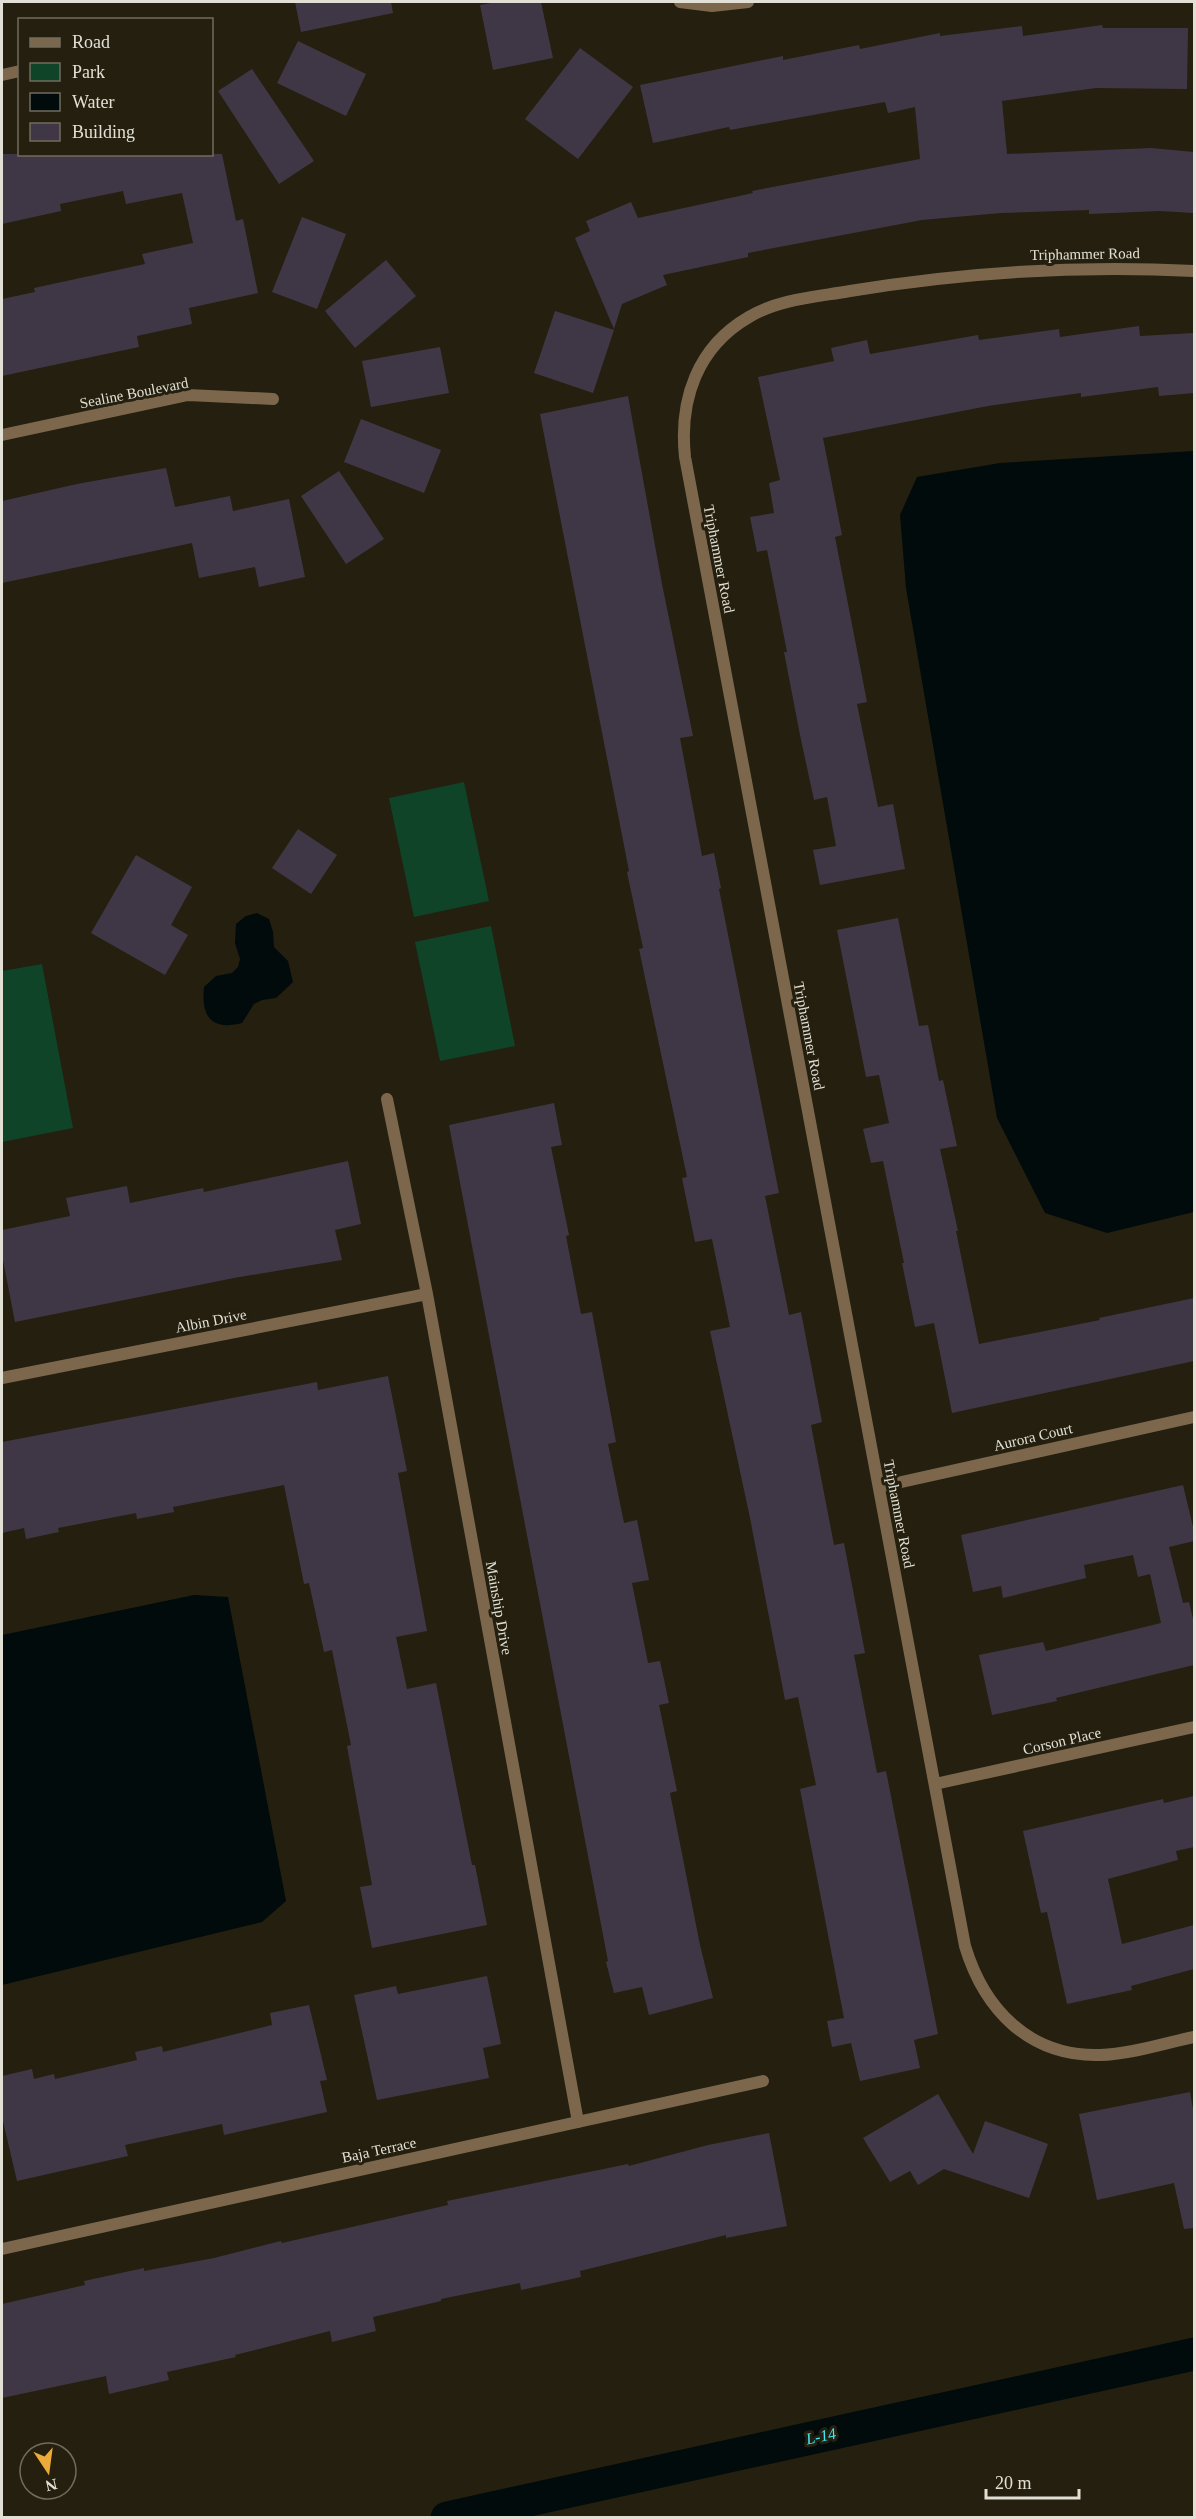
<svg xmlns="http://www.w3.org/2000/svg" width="1196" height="2519" font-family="'Times New Roman',serif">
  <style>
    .green { fill: #0f4429 }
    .water { fill: #010b0c }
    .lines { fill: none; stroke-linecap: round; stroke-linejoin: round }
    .canal { stroke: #010b0c; stroke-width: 33 }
    .building { fill: #403746 }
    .street { stroke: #7c674d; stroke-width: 12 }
    .labels { text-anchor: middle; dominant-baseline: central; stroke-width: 6; stroke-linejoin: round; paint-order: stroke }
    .street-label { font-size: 15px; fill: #e2e0d5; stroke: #241f0f }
    .water-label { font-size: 16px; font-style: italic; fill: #3cebf5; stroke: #241f0f }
  </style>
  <rect width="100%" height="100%" fill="#241f0f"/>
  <path class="green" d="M 464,782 L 489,901 L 414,917 L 389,798 Z
    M 491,926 L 515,1046 L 440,1061 L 415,942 Z
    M 42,964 L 73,1128 L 2,1142 L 2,971 Z"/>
  <path class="water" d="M 1194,451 L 1194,1212 L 1107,1233 L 1045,1213 L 997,1118 L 906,588 L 900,515 L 917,477 L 1000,463 Z
    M 257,913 L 269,919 L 273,932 L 274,947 L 288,961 L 293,982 L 276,998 L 262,1000 L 254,1004 L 242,1023 C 211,1031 201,1016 204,987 L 216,976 L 232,973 L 238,967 L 240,959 L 235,943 L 236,924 L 246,916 Z
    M 194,1595 L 228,1597 L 286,1901 L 262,1922 L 2,1985 L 2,1635 Z"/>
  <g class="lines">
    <path class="canal" d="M 447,2518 L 1194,2354"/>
  </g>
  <path class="building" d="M 295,2 L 391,2 L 393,13 L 301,32 Z
    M 497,2 L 541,2 L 553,58 L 493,70 L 480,5 Z
    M 1102,25 L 1103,28 L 1188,28 L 1187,89 L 1096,88 L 1002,101 L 1007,154 L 1151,148 L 1194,152 L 1194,213 L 1160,211 L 1089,214 L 1089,210 L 1001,213 L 922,220 L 748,253 L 748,257 L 663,275 L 667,285 L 622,304 L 614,329 L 575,238 L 590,231 L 586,221 L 631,202 L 638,218 L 753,193 L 752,191 L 920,159 L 915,107 L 888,113 L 885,102 L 730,130 L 729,127 L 653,143 L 640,85 L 783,56 L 783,60 L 859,45 L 860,49 L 940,33 L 940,36 L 1022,26 L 1023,36 Z
    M 298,41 L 366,74 L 346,116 L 277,83 Z
    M 580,48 L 633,87 L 578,159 L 525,119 Z
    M 252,69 L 314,161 L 279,184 L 218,91 Z
    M 2,154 L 222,154 L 236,221 L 243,219 L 258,293 L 189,308 L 192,324 L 137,336 L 139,347 L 2,376 L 2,299 L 35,292 L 34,288 L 145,264 L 142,254 L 193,243 L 182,193 L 126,204 L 123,191 L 60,204 L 61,211 L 2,224 Z
    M 302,217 L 346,234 L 317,309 L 272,292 Z
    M 386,260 L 416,296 L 355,348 L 325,311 Z
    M 555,311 L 614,330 L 593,393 L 534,373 Z
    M 1139,326 L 1140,336 L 1194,333 L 1194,393 L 1159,396 L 1158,387 L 1081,397 L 1081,393 L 988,406 L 823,438 L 842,535 L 835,537 L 867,702 L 857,704 L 878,807 L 893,804 L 905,869 L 820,885 L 813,850 L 836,846 L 827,797 L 814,800 L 800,735 L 784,652 L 787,652 L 767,550 L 757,552 L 750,517 L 774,513 L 769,483 L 780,480 L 758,377 L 834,361 L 831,348 L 867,340 L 870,354 L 978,335 L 979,340 L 1059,329 L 1060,337 Z
    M 440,347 L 449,393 L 371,407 L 362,361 Z
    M 628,396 L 662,584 L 693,736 L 680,738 L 702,856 L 714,853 L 721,888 L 719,889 L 779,1193 L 765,1196 L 789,1315 L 801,1312 L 822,1422 L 811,1425 L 834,1545 L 844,1543 L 865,1653 L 854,1655 L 877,1773 L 886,1771 L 938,2034 L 914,2040 L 920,2068 L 860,2081 L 851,2043 L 832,2047 L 827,2021 L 844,2018 L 800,1789 L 816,1785 L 798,1697 L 785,1700 L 750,1518 L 710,1331 L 730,1327 L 712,1239 L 695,1242 L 682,1178 L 687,1177 L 639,949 L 643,948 L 627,872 L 629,871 L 540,414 Z
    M 361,419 L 441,450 L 424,493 L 344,462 Z
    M 166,468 L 175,507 L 230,496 L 233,511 L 289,499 L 305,577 L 259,587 L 255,567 L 199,578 L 192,543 L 2,583 L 2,501 L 77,484 Z
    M 339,471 L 384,539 L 346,564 L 301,496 Z
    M 298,829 L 337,855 L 311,894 L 272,868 Z
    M 136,855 L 192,887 L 171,925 L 188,935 L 165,975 L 91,933 Z
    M 898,918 L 919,1026 L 928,1025 L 939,1081 L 943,1080 L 957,1146 L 940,1149 L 958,1231 L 956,1231 L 979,1344 L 1100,1320 L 1099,1318 L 1194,1298 L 1194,1361 L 952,1413 L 934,1323 L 915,1327 L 902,1263 L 904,1263 L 883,1161 L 871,1163 L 863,1129 L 889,1123 L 879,1075 L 866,1077 L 837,930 Z
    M 554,1103 L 562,1145 L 551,1147 L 569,1235 L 566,1236 L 581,1314 L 592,1312 L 616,1442 L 608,1444 L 624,1523 L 637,1520 L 649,1580 L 632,1583 L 648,1663 L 660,1661 L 669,1703 L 659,1705 L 677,1791 L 670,1793 L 700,1945 L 713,1998 L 649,2015 L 642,1987 L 614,1993 L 606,1962 L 608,1961 L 449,1125 Z
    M 348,1161 L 361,1224 L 335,1230 L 342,1260 L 234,1278 L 15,1322 L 2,1255 L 2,1230 L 70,1216 L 66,1198 L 127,1186 L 130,1203 L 203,1188 L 204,1192 Z
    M 388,1376 L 407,1471 L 398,1473 L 427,1631 L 396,1637 L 407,1689 L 436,1683 L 472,1865 L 475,1865 L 487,1925 L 372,1948 L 360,1887 L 372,1885 L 347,1746 L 351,1745 L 332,1650 L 324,1652 L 309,1583 L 304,1584 L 284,1485 L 173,1507 L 174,1512 L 137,1519 L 136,1513 L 58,1528 L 59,1532 L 26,1539 L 24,1528 L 2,1533 L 2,1442 L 317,1382 L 318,1390 Z
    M 1183,1485 L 1194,1531 L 1194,1541 L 1169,1547 L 1183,1603 L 1189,1602 L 1194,1623 L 1194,1665 L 1056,1698 L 1057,1701 L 992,1715 L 979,1655 L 1043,1642 L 1046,1651 L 1161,1623 L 1150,1574 L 1138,1577 L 1133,1555 L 1084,1565 L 1086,1578 L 1003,1598 L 1001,1586 L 973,1592 L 961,1535 Z
    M 1194,1796 L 1194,1847 L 1176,1851 L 1178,1860 L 1108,1879 L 1122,1944 L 1194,1925 L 1194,1969 L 1131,1986 L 1132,1990 L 1067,2004 L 1047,1912 L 1041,1913 L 1023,1831 L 1163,1799 L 1164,1803 Z
    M 487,1976 L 501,2044 L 483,2048 L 489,2078 L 377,2100 L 354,1995 L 396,1986 L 398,1994 Z
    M 309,2005 L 327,2080 L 320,2081 L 327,2112 L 224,2135 L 222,2124 L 125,2145 L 128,2156 L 17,2181 L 2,2117 L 2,2076 L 32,2069 L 34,2079 L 54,2074 L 55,2079 L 137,2060 L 135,2052 L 162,2046 L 163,2052 L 272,2025 L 270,2013 Z
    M 1190,2092 L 1194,2115 L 1194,2228 L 1184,2229 L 1174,2183 L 1097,2200 L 1079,2114 Z
    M 938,2094 L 973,2154 L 985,2121 L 1048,2144 L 1029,2198 L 944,2169 L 918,2185 L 910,2171 L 890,2182 L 863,2138 Z
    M 769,2133 L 787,2226 L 726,2238 L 726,2235 L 580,2271 L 581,2277 L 521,2290 L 520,2283 L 441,2299 L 441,2301 L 373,2317 L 376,2331 L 332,2342 L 330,2331 L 235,2355 L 236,2357 L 167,2372 L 169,2380 L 109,2394 L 106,2376 L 2,2398 L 2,2304 L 85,2285 L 84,2281 L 144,2268 L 144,2271 L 214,2258 L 281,2241 L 282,2243 L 448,2205 L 447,2201 L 628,2164 L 629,2166 L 708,2145 Z"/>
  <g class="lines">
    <path class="street" d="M 680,2 L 712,6 L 748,2
      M 2,75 L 20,71
      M 1194,271 C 1078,265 965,272 850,291 C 816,297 779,299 749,317 C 697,347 679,400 685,457 L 965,1946 C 984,2009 1029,2057 1100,2055 C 1132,2054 1164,2043 1194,2037
      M 2,435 L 188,395 L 273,399
      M 387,1099 L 427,1294 L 578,2122
      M 2,1378 L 427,1294
      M 879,1487 L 1194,1417
      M 935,1784 L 1194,1727
      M 2,2249 L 763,2081"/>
  </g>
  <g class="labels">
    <g class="street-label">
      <text transform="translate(1085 254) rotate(-1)">Triphammer Road</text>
      <text transform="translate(134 393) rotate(-11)">Sealine Boulevard</text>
      <text transform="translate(719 559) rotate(79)">Triphammer Road</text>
      <text transform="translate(809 1036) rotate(79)">Triphammer Road</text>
      <text transform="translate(211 1321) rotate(-11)">Albin Drive</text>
      <text transform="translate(1033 1437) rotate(-13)">Aurora Court</text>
      <text transform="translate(899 1514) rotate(79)">Triphammer Road</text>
      <text transform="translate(499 1608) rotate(80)">Mainship Drive</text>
      <text transform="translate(1062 1741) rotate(-13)">Corson Place</text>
      <text transform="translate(379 2150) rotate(-12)">Baja Terrace</text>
    </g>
    <g class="water-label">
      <text transform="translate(821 2436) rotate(-12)">L-14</text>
    </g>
  </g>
  <rect width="1196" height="2519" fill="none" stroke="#e2e0d5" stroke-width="6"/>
  <rect x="18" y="18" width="195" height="138" fill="#241f0f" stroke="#706c5e" stroke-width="1.5"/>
  <rect x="30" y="38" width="30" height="9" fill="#7c674d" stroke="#706c5e" stroke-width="1.5"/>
  <text x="72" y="48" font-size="18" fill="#e2e0d5">Road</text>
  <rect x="30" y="63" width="30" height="18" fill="#0f4429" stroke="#706c5e" stroke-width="1.5"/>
  <text x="72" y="78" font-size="18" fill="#e2e0d5">Park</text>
  <rect x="30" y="93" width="30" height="18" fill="#010b0c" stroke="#706c5e" stroke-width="1.5"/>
  <text x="72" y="108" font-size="18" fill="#e2e0d5">Water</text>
  <rect x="30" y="123" width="30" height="18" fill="#403746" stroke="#706c5e" stroke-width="1.5"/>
  <text x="72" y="138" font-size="18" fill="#e2e0d5">Building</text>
  <g transform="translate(48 2471) rotate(167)"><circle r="28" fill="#241f0f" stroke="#706c5e" stroke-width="1.5"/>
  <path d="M0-4.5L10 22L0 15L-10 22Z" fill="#ebaa39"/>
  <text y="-9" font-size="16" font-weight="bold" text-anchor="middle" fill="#e2e0d5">N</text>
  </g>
  <path d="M986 2489v9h93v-9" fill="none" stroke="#e2e0d5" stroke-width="3"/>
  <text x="995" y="2489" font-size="18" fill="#e2e0d5" stroke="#241f0f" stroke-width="4.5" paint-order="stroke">20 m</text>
</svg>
